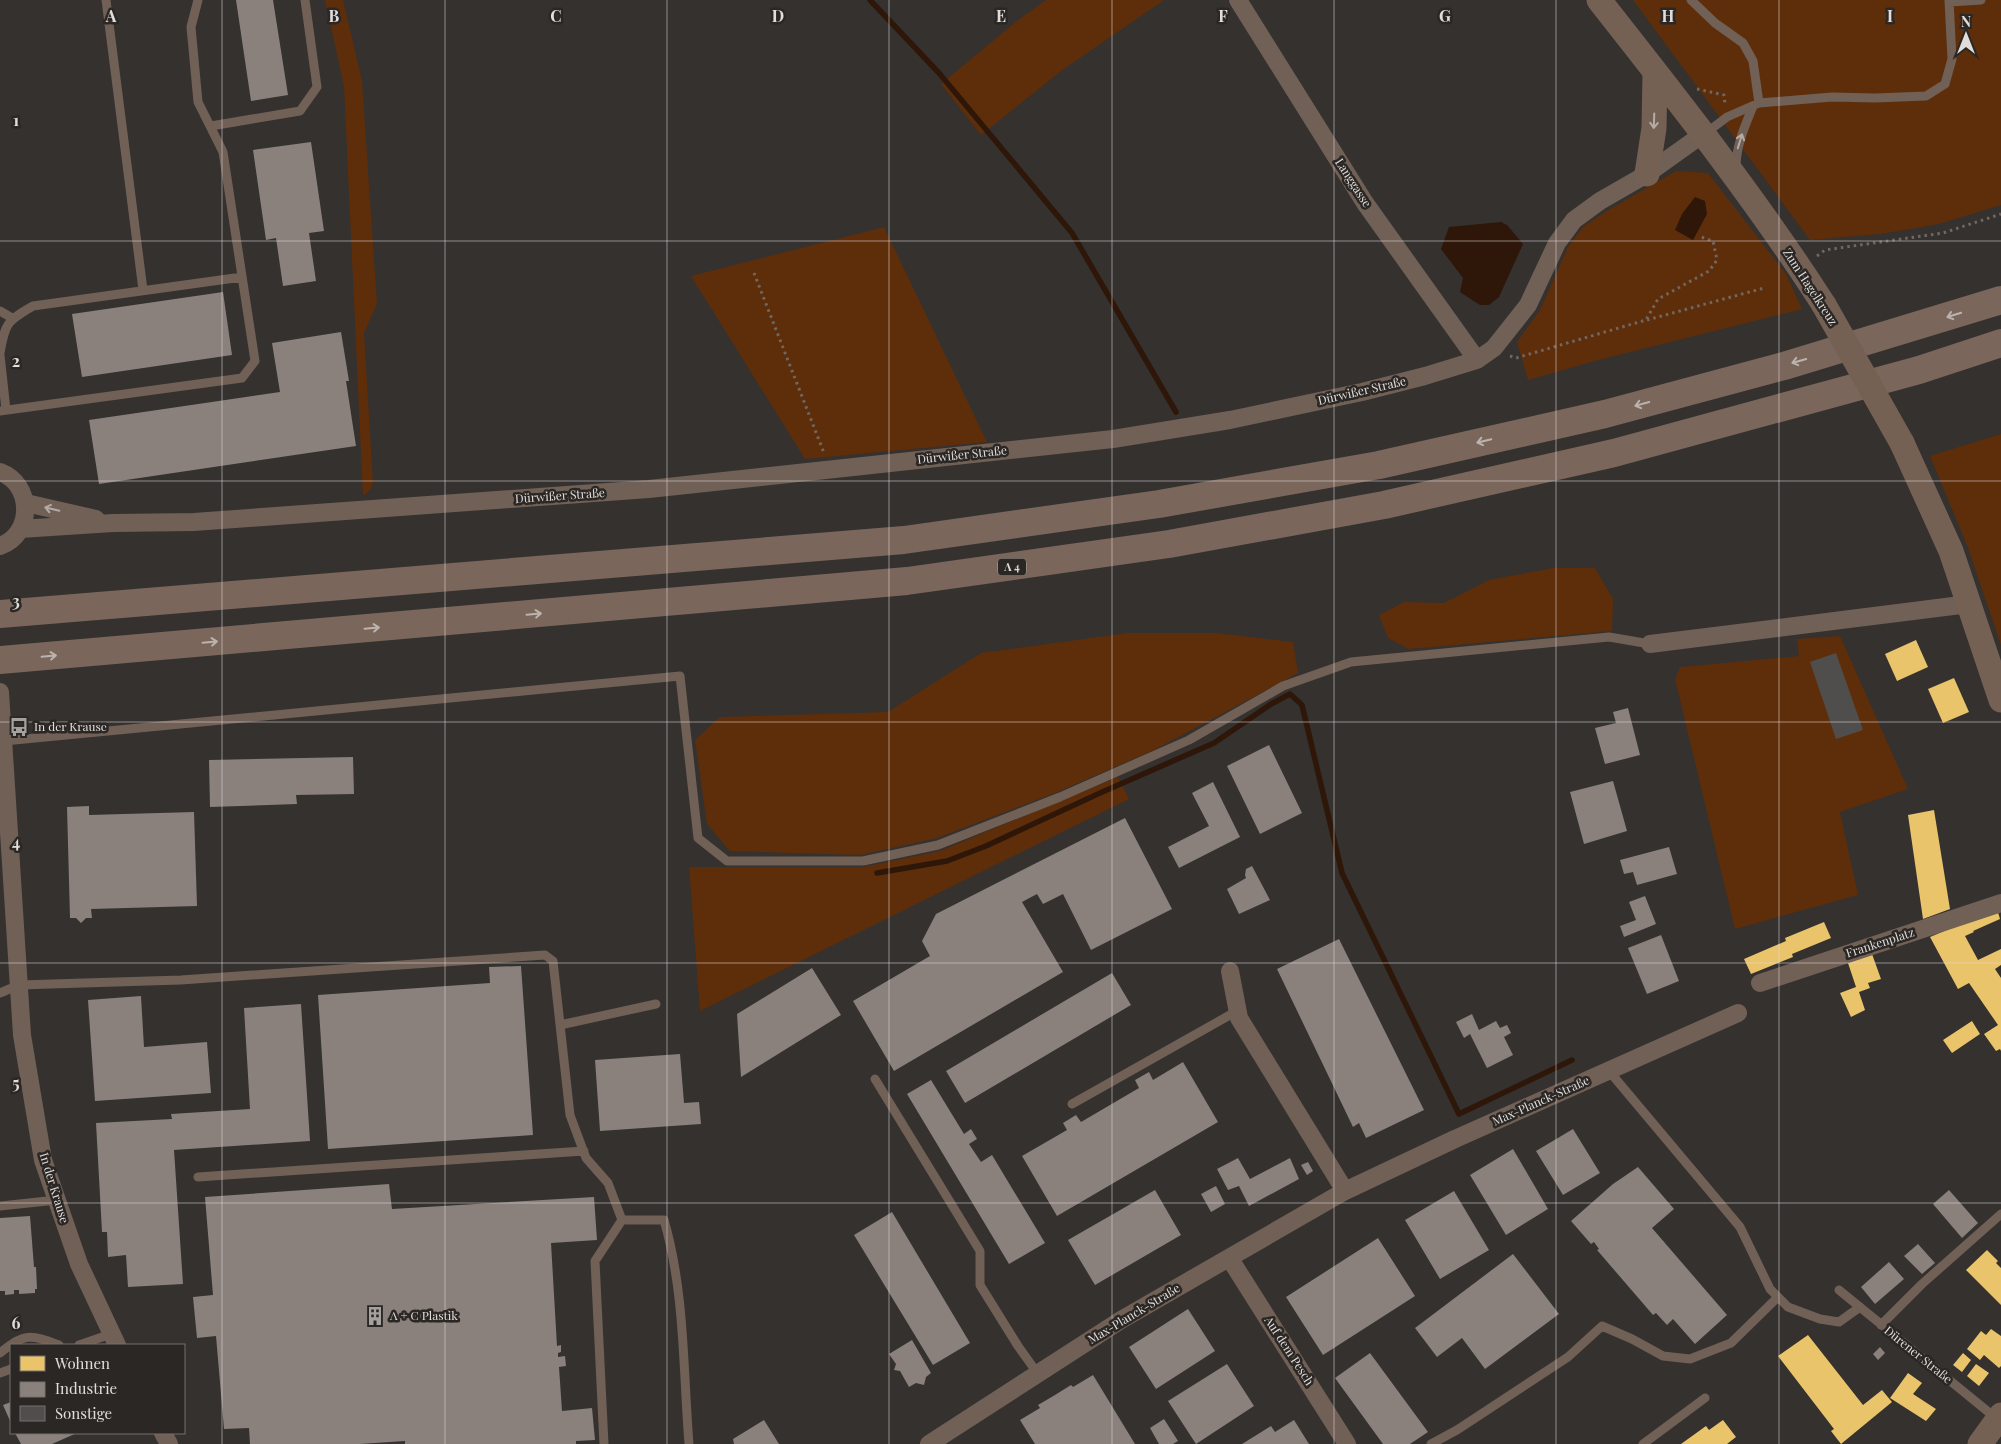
<svg xmlns="http://www.w3.org/2000/svg" width="2001" height="1444" font-family="'Playfair Display',serif">
<style>
.green{fill:#5e2e0b}
.water{fill:#2e1708}
.homes{fill:#e9c46a}
.industry{fill:#8a817c}
.lines{fill:none;stroke-linecap:round;stroke-linejoin:round}
.stream{stroke:#2e1708;stroke-width:5.5}
.building{fill:#504e4c}
.path{stroke:#716761;stroke-width:3;stroke-dasharray:2.5 4;stroke-linecap:butt}
.lane{stroke:#706056;stroke-width:9}
.street{stroke:#706056;stroke-width:18}
.secondary{stroke:#756154;stroke-width:25}
.highway{stroke:#7a665a;stroke-width:28}
.secondary-bridge{stroke:#756154;stroke-width:25}
.oneway{stroke:#b6aba5}
.oneway2{stroke:#b4aba6}
.oneway3{stroke:#bdb3ae}
.grid{fill:none;stroke:#e1dddb;stroke-width:1;stroke-opacity:0.55}
.labels{text-anchor:middle;stroke-width:5;stroke-linejoin:round;paint-order:stroke}
.shield{fill:#2b2724;stroke:#aaa6a4;stroke-width:1}
.shield-label{font-size:11px;font-weight:bold;fill:#e1dddb}
.street-label{font-size:12px;fill:#e1dddb;stroke:#2b2724}
.poi-label{font-size:12px;fill:#e1dddb;stroke:#2b2724;text-anchor:start}
.grid-label{font-size:16px;text-anchor:middle;font-weight:bold;fill:#e1dddb;stroke:#2b2724;stroke-width:5;stroke-linejoin:round;paint-order:stroke}
</style>
<rect width="100%" height="100%" fill="#34312f"/>
<!-- green -->
<path class="green" d="M 325,0 L 343,0 L 362,81 L 377,304 L 364,333 L 373,483 L 370,490 L 363,496 L 344,86 Z
M 1046,0 L 1164,0 L 1061,71 L 981,135 L 941,84 L 1018,20 Z
M 1633,0 L 2001,0 L 2001,205 L 1939,224 L 1880,234 L 1810,240 Z
M 1676,171 L 1708,173 L 1786,274 L 1802,309 L 1598,360 L 1528,380 L 1517,342 L 1540,310 L 1568,247 L 1583,227 L 1605,212 Z
M 884,227 L 987,442 L 805,459 L 691,276 Z
M 2001,434 L 2001,645 L 1967,545 L 1930,456 Z
M 1553,568 L 1595,568 L 1613,599 L 1612,631 L 1409,649 L 1388,638 L 1379,615 L 1404,602 L 1444,603 L 1489,580 Z
M 1128,633 L 1216,633 L 1293,642 L 1298,673 L 1154,750 L 1055,793 L 937,838 L 860,855 L 730,851 L 707,824 L 695,740 L 720,717 L 888,712 L 981,653 Z
M 1840,636 L 1908,789 L 1840,812 L 1858,895 L 1735,929 L 1675,679 L 1680,667 L 1799,656 L 1797,639 Z
M 1118,777 L 1129,799 L 700,1011 L 689,867 L 863,867 L 940,851 Z"/>
<!-- water -->
<path class="water" d="M 1695,197 L 1705,201 L 1707,214 L 1693,240 L 1675,230 L 1682,214 Z
M 1501,222 L 1507,225 L 1523,244 L 1499,297 L 1489,305 L 1480,305 L 1460,292 L 1463,278 L 1441,249 L 1449,227 Z"/>
<!-- homes -->
<path class="homes" d="M 1916,640 L 1928,667 L 1897,681 L 1885,654 Z
M 1954,678 L 1969,712 L 1943,723 L 1928,689 Z
M 1934,810 L 1950,909 L 1923,919 L 1908,815 Z
M 1997,909 L 2000,919 L 1973,931 L 1974,932 L 1965,936 L 1978,960 L 2001,949 L 2001,965 L 1995,969 L 2001,978 L 2001,1051 L 2000,1049 L 1996,1051 L 1984,1034 L 1998,1025 L 1969,983 L 1958,989 L 1930,937 Z
M 1824,922 L 1831,938 L 1792,954 L 1793,957 L 1751,974 L 1744,959 L 1786,941 L 1785,938 Z
M 1872,954 L 1881,979 L 1868,983 L 1870,988 L 1859,992 L 1865,1010 L 1851,1017 L 1840,993 L 1856,987 L 1848,963 Z
M 1972,1021 L 1980,1034 L 1952,1053 L 1943,1040 Z
M 1987,1250 L 1998,1261 L 1996,1263 L 2001,1268 L 2001,1305 L 1966,1270 Z
M 1991,1329 L 2001,1336 L 2001,1366 L 1999,1368 L 1984,1355 L 1980,1360 L 1967,1349 L 1981,1331 L 1986,1335 Z
M 1808,1335 L 1863,1405 L 1882,1390 L 1892,1402 L 1841,1444 L 1831,1431 L 1834,1429 L 1778,1356 Z
M 1963,1353 L 1971,1360 L 1962,1372 L 1953,1365 Z
M 1976,1364 L 1989,1373 L 1979,1386 L 1967,1376 Z
M 1908,1373 L 1922,1383 L 1913,1394 L 1936,1409 L 1926,1421 L 1890,1398 Z
M 1723,1420 L 1736,1437 L 1727,1444 L 1681,1444 L 1706,1426 L 1709,1430 Z"/>
<!-- industry -->
<path class="industry" d="M 236,0 L 273,0 L 288,95 L 251,101 Z
M 311,142 L 324,231 L 309,233 L 316,281 L 283,286 L 276,238 L 266,240 L 253,150 Z
M 223,292 L 232,355 L 82,377 L 72,314 Z
M 341,332 L 349,381 L 346,381 L 356,446 L 99,484 L 89,420 L 280,392 L 272,343 Z
M 1628,708 L 1640,755 L 1605,764 L 1595,728 L 1616,723 L 1613,712 Z
M 1269,745 L 1302,813 L 1260,834 L 1227,766 Z
M 353,757 L 354,794 L 296,795 L 297,804 L 210,807 L 209,760 Z
M 1613,781 L 1627,831 L 1584,844 L 1570,792 Z
M 1213,782 L 1240,837 L 1179,868 L 1168,847 L 1209,826 L 1192,793 Z
M 89,806 L 89,815 L 194,812 L 197,906 L 91,909 L 92,918 L 86,918 L 81,923 L 76,918 L 70,918 L 67,807 Z
M 1125,818 L 1172,909 L 1091,950 L 1063,894 L 1043,904 L 1037,894 L 1022,902 L 1063,972 L 894,1071 L 853,1001 L 930,956 L 922,941 L 936,914 Z
M 1669,847 L 1677,874 L 1637,885 L 1633,872 L 1624,874 L 1620,860 Z
M 1252,866 L 1270,900 L 1239,914 L 1227,889 L 1246,878 L 1245,875 L 1246,869 Z
M 1645,896 L 1656,924 L 1624,937 L 1620,926 L 1636,920 L 1629,902 Z
M 1661,935 L 1679,981 L 1647,994 L 1628,948 Z
M 1339,939 L 1424,1110 L 1366,1138 L 1359,1123 L 1353,1127 L 1277,969 Z
M 521,966 L 533,1135 L 328,1149 L 318,995 L 490,983 L 489,967 Z
M 812,968 L 841,1015 L 741,1077 L 737,1014 Z
M 1112,973 L 1131,1005 L 965,1103 L 946,1071 Z
M 141,996 L 144,1047 L 207,1042 L 211,1093 L 95,1101 L 88,1000 Z
M 301,1004 L 310,1141 L 174,1150 L 183,1284 L 128,1287 L 126,1255 L 108,1257 L 107,1232 L 102,1232 L 96,1123 L 172,1119 L 171,1114 L 250,1109 L 244,1008 Z
M 1472,1014 L 1479,1030 L 1496,1021 L 1500,1028 L 1507,1025 L 1511,1033 L 1504,1037 L 1513,1055 L 1487,1068 L 1470,1034 L 1464,1038 L 1456,1022 Z
M 680,1054 L 684,1103 L 699,1102 L 701,1124 L 600,1131 L 595,1060 Z
M 1183,1062 L 1218,1122 L 1057,1216 L 1022,1156 L 1067,1130 L 1063,1123 L 1076,1115 L 1081,1122 L 1139,1088 L 1135,1080 L 1149,1072 L 1153,1080 Z
M 931,1080 L 964,1134 L 971,1129 L 977,1139 L 969,1144 L 981,1162 L 992,1155 L 1045,1243 L 1009,1264 L 907,1094 Z
M 1573,1129 L 1600,1173 L 1563,1195 L 1536,1151 Z
M 1513,1149 L 1548,1209 L 1506,1235 L 1470,1175 Z
M 1238,1158 L 1250,1179 L 1290,1158 L 1299,1179 L 1249,1206 L 1239,1186 L 1228,1190 L 1217,1169 Z
M 1308,1162 L 1313,1171 L 1307,1175 L 1301,1165 Z
M 1638,1167 L 1674,1209 L 1652,1228 L 1727,1315 L 1695,1344 L 1673,1319 L 1667,1325 L 1656,1313 L 1653,1315 L 1597,1250 L 1599,1249 L 1594,1242 L 1591,1244 L 1571,1221 L 1613,1184 Z
M 389,1184 L 392,1209 L 594,1197 L 597,1240 L 551,1243 L 557,1346 L 561,1345 L 561,1352 L 558,1353 L 558,1357 L 565,1356 L 566,1366 L 559,1367 L 562,1411 L 592,1408 L 595,1440 L 576,1441 L 576,1444 L 405,1444 L 405,1441 L 360,1444 L 250,1444 L 249,1428 L 224,1429 L 216,1336 L 197,1338 L 193,1297 L 213,1295 L 205,1197 Z
M 1216,1186 L 1225,1204 L 1211,1212 L 1201,1194 Z
M 1155,1190 L 1181,1235 L 1095,1285 L 1068,1240 Z
M 1949,1190 L 1978,1223 L 1962,1238 L 1933,1204 Z
M 1454,1191 L 1489,1250 L 1440,1279 L 1405,1220 Z
M 892,1212 L 970,1343 L 933,1365 L 854,1235 Z
M 30,1216 L 34,1267 L 36,1267 L 37,1289 L 35,1289 L 35,1293 L 19,1294 L 19,1290 L 14,1290 L 14,1294 L 5,1295 L 5,1291 L 0,1291 L 0,1218 Z
M 1378,1238 L 1415,1296 L 1323,1355 L 1286,1297 Z
M 1918,1244 L 1935,1263 L 1922,1274 L 1904,1256 Z
M 1513,1254 L 1559,1314 L 1485,1369 L 1462,1338 L 1437,1357 L 1415,1328 Z
M 1889,1262 L 1904,1279 L 1875,1304 L 1861,1287 Z
M 1188,1309 L 1215,1351 L 1156,1389 L 1129,1347 Z
M 912,1340 L 931,1373 L 926,1377 L 924,1385 L 916,1383 L 909,1387 L 900,1371 L 894,1370 L 896,1364 L 889,1354 Z
M 1880,1347 L 1885,1353 L 1878,1360 L 1873,1354 Z
M 1370,1353 L 1428,1432 L 1410,1444 L 1383,1444 L 1335,1378 Z
M 1227,1364 L 1254,1406 L 1196,1444 L 1168,1401 Z
M 1093,1375 L 1135,1444 L 1035,1444 L 1020,1420 L 1040,1408 L 1038,1405 L 1055,1395 L 1071,1385 L 1073,1387 Z
M 11,1402 L 11,1423 L 3,1405 Z
M 1164,1419 L 1178,1441 L 1173,1444 L 1159,1444 L 1150,1428 Z
M 764,1420 L 779,1444 L 734,1444 L 733,1439 Z
M 1294,1420 L 1309,1444 L 1242,1444 L 1271,1426 L 1275,1432 Z
M 15,1433 L 77,1433 L 52,1444 L 21,1444 Z"/>
<g class="lines">
<!-- stream -->
<path class="stream" d="M 870,0 L 939,73 L 1072,233 L 1176,412
M 877,873 L 947,861 L 986,846 L 1100,793 L 1214,743 L 1271,704 L 1290,694 L 1302,705 L 1342,873 L 1459,1114 L 1572,1060"/>
</g>
<!-- building -->
<path class="building" d="M 1836,653 L 1863,730 L 1836,739 L 1810,662 Z"/>
<g class="lines">
<!-- path -->
<path class="path" d="M 1697,89 L 1724,95 L 1725,104
M 1817,256 L 1825,250 L 1943,233 L 2001,214
M 754,273 L 824,453
M 1647,320 L 1764,288
M 1510,356 L 1516,358 L 1646,320 L 1658,299 L 1709,271 L 1717,260 L 1713,241 L 1701,237"/>
<!-- lane -->
<path class="lane" d="M 106,0 L 143,290
M 1691,0 L 1715,23 L 1743,43 L 1753,61 L 1759,103
M 1949,2 L 1981,0
M 211,126 L 300,111 L 317,87 L 305,0
M 1706,133 L 1727,117 L 1759,103 L 1832,97 L 1875,98 L 1926,96 L 1945,84 L 1952,59 L 1949,0
M 1736,168 C 1736,145 1745,126 1753,106
M 0,311 L 12,318
M 0,353 C 5,323 7,321 33,306 L 242,277
M 0,355 L 6,410
M 0,411 L 242,378 L 255,361 L 223,152 L 198,102 L 191,27 L 198,0
M 4,741 L 680,676 L 698,838 L 727,861 L 863,861 L 938,845 L 1060,797 L 1189,740 L 1283,686 L 1351,662 L 1609,637 L 1650,644
M 0,993 L 19,985 L 181,980 L 545,955 L 553,961 L 570,1115 L 586,1158 L 608,1183 L 622,1220 L 595,1261 L 604,1444
M 560,1025 L 656,1004
M 1609,1071 L 1740,1227 L 1770,1289 L 1788,1307 L 1820,1319 L 1839,1322 L 1860,1307
M 875,1079 L 980,1251 L 980,1285 L 1018,1346 L 1038,1374
M 1072,1104 L 1237,1011
M 198,1177 L 584,1151
M 0,1206 L 57,1200
M 622,1220 L 664,1220 C 685,1292 683,1370 689,1444
M 1839,1290 L 1997,1419
M 1881,1325 L 1922,1284 L 2001,1214
M 79,1345 L 111,1334
M 0,1353 C 25,1333 30,1334 59,1345
M 0,1373 L 11,1369
M 1431,1444 L 1457,1430 L 1568,1357 L 1602,1326 L 1632,1339 L 1663,1356 L 1690,1359 L 1731,1343 L 1778,1297
M 1643,1444 L 1705,1398"/>
<!-- street -->
<path class="street" d="M 1238,0 L 1365,203 L 1477,360
M 0,472 C 33,484 34,534 0,546
M 26,503 L 96,519
M 20,529 L 113,523 L 194,522 L 649,489 L 1113,439 L 1230,420 L 1362,392 L 1425,376 L 1477,360 L 1494,348 L 1528,305 L 1557,243 L 1574,220 L 1600,201 L 1647,174 L 1703,134
M 1650,644 L 1969,604
M 0,692 L 22,1035 L 43,1160 L 79,1264 L 117,1345
M 1230,971 L 1239,1018 L 1345,1191
M 1760,983 L 2001,903
M 1230,1259 L 1347,1444
M 163,1433 L 169,1444
M 929,1444 L 1121,1320 L 1345,1191 L 1455,1139 L 1738,1013"/>
<!-- secondary -->
<path class="secondary" d="M 1599,0 C 1677,99 1756,199 1824,305
M 1647,174 L 1654,128 L 1655,73
M 1902,443 L 1951,551 L 2001,700
M 1980,1444 L 2001,1415"/>
<!-- highway -->
<path class="highway" d="M 0,614 L 904,540 L 1159,504 L 1379,465 L 1605,414 L 1784,366 L 2001,300
M 0,660 L 907,581 L 1169,544 L 1384,505 L 1614,453 L 1919,370 L 2001,343"/>
<!-- secondary-bridge -->
<path class="secondary-bridge" d="M 1824,305 L 1902,443"/>
</g>
<!-- one-way arrows -->
<defs><path id="oneway-shaft" d="M-6 0H5M1.5-3L5.5 0L1.5 3" fill="none" stroke-width="1.6" stroke-linecap="round" stroke-linejoin="round" transform="scale(1.25)"/></defs>
<use class="oneway" href="#oneway-shaft" transform="translate(1654 121) rotate(92)"/>
<g class="oneway2">
<use href="#oneway-shaft" transform="translate(1740 141) rotate(-73)"/>
<use href="#oneway-shaft" transform="translate(52 509) rotate(-167)"/>
</g>
<g class="oneway3">
<use href="#oneway-shaft" transform="translate(1954 315) rotate(163)"/>
<use href="#oneway-shaft" transform="translate(1799 361) rotate(164)"/>
<use href="#oneway-shaft" transform="translate(1642 404) rotate(165)"/>
<use href="#oneway-shaft" transform="translate(1484 441) rotate(167)"/>
<use href="#oneway-shaft" transform="translate(534 614) rotate(-5)"/>
<use href="#oneway-shaft" transform="translate(372 628) rotate(-5)"/>
<use href="#oneway-shaft" transform="translate(210 642) rotate(-5)"/>
<use href="#oneway-shaft" transform="translate(49 656) rotate(-5)"/>
</g>
<!-- grid -->
<path class="grid" d="M 222,0 L 222,1444M 445,0 L 445,1444M 667,0 L 667,1444M 889,0 L 889,1444M 1112,0 L 1112,1444M 1334,0 L 1334,1444M 1556,0 L 1556,1444M 1779,0 L 1779,1444M 0,241 L 2001,241M 0,481 L 2001,481M 0,722 L 2001,722M 0,963 L 2001,963M 0,1203 L 2001,1203"/>
<!-- icons -->
<defs>
<g id="bus-bare" transform="scale(1.5)"><path d="M-5-6H5V4H4V6H2V4H-2V6H-4V4H-5ZM-3.5-4V0h7V-4ZM-3.5 1.2v1.5H-2V1.2ZM2 1.2v1.5H3.5V1.2Z" fill="#a4a19f" stroke="#2b2724" stroke-width="2.5" paint-order="stroke"/></g>
<g id="building-bare" transform="scale(1.5)"><path d="M-4-6H4V6H1V3H-1V6H-4ZM-2.5-4.3h1.7v1.8h-1.7ZM.8-4.3h1.7v1.8H.8ZM-2.5-1h1.7V.8h-1.7ZM.8-1h1.7V.8H.8Z" fill="#a4a19f" stroke="#2b2724" stroke-width="2.5" paint-order="stroke"/></g>
</defs>
<g fill-rule="evenodd">
<use href="#bus-bare" x="19" y="727"/>
<use href="#building-bare" x="375" y="1316"/>
</g>
<g class="labels">
<!-- shield labels -->
<rect class="shield" x="998" y="558.5" width="28" height="17" rx="4"/>
<g class="shield-label">
<text x="1012" y="571">A 4</text>
</g>
<!-- street labels -->
<g class="street-label">
<text transform="translate(1353 183) rotate(57)" y="4">Langgasse</text>
<text transform="translate(1810 287) rotate(57)" y="4">Zum Hagelkreuz</text>
<text transform="translate(1362 391) rotate(-13)" y="4">Dürwißer Straße</text>
<text transform="translate(962 455) rotate(-6)" y="4">Dürwißer Straße</text>
<text transform="translate(560 496) rotate(-4)" y="4">Dürwißer Straße</text>
<text transform="translate(1880 943) rotate(-18)" y="4">Frankenplatz</text>
<text transform="translate(1541 1101) rotate(-24)" y="4">Max-Planck-Straße</text>
<text transform="translate(54 1188) rotate(73)" y="4">In der Krause</text>
<text transform="translate(1134 1314) rotate(-31)" y="4">Max-Planck-Straße</text>
<text transform="translate(1289 1351) rotate(57)" y="4">Auf dem Pesch</text>
<text transform="translate(1918 1355) rotate(39)" y="4">Dürener Straße</text>
</g>
<!-- poi labels -->
<g class="poi-label">
<text x="34" y="731">In der Krause</text>
<text x="390" y="1320">A + C Plastik</text>
</g>
</g>
<g class="grid-label">
<text x="111" y="22">A</text>
<text x="334" y="22">B</text>
<text x="556" y="22">C</text>
<text x="778" y="22">D</text>
<text x="1001" y="22">E</text>
<text x="1223" y="22">F</text>
<text x="1445" y="22">G</text>
<text x="1668" y="22">H</text>
<text x="1890" y="22">I</text>
<text x="16" y="126">1</text>
<text x="16" y="367">2</text>
<text x="16" y="607">3</text>
<text x="16" y="848">4</text>
<text x="16" y="1089">5</text>
<text x="16" y="1329">6</text>
</g>
<!-- legend -->
<rect x="10" y="1344" width="175" height="90" fill="#2b2724" stroke="#74706d"/>
<rect x="20" y="1356" width="25" height="15" fill="#e9c46a" stroke="#74706d"/>
<text x="55" y="1369" font-size="15" fill="#e1dddb">Wohnen</text>
<rect x="20" y="1382" width="25" height="15" fill="#8a817c" stroke="#74706d"/>
<text x="55" y="1394" font-size="15" fill="#e1dddb">Industrie</text>
<rect x="20" y="1406" width="25" height="15" fill="#504e4c" stroke="#74706d"/>
<text x="55" y="1419" font-size="15" fill="#e1dddb">Sonstige</text>
<!-- north arrow -->
<g transform="translate(1966 35)" stroke="#2b2724" stroke-width="4" paint-order="stroke">
<path d="M0-4L9 19L0 12L-9 19Z" fill="#e1dddb"/>
<text y="-8" font-size="14" font-weight="bold" text-anchor="middle" fill="#e1dddb">N</text>
</g>
</svg>
